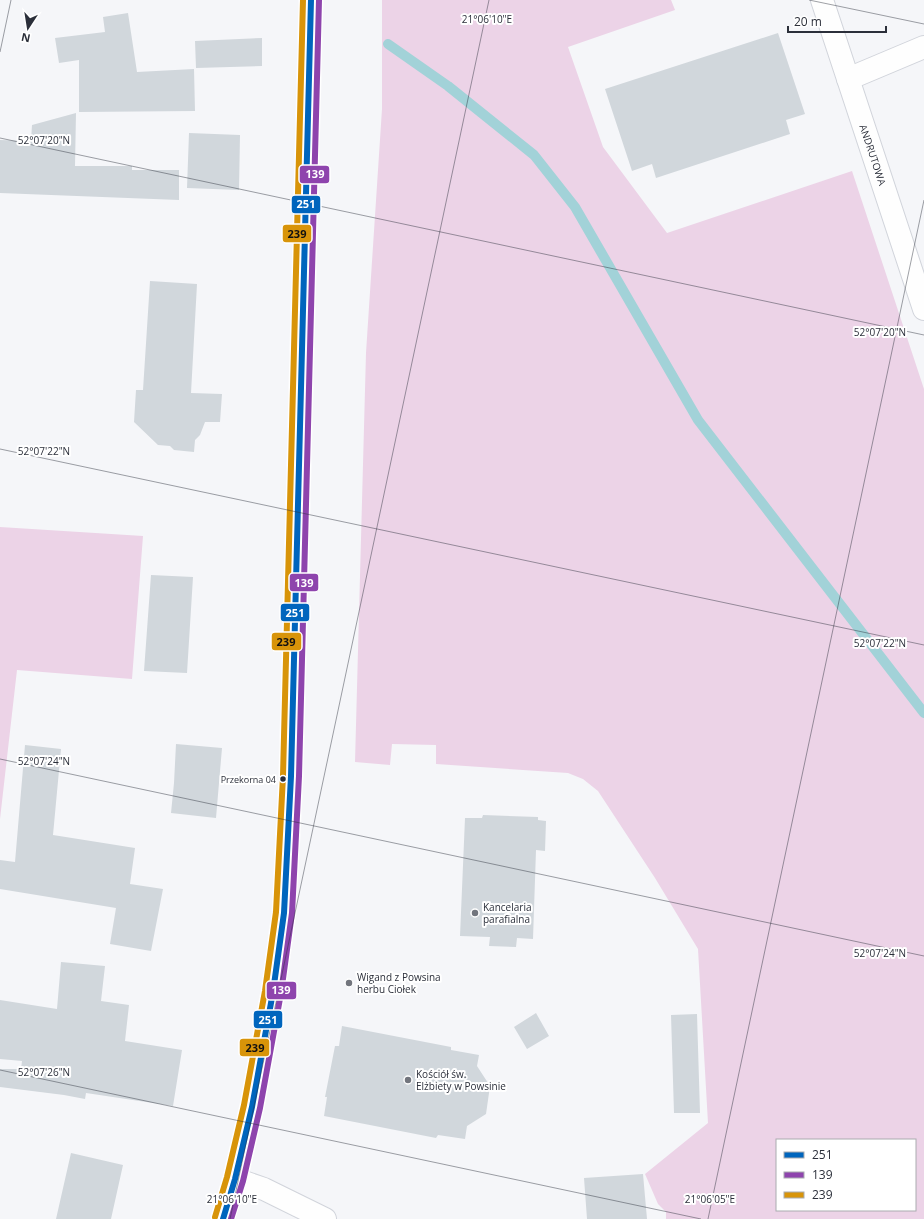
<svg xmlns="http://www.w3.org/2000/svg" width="924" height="1219" font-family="'Open Sans',sans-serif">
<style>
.green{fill:#ecd3e7;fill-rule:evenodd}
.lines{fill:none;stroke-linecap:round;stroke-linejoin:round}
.stream{stroke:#a2d2d8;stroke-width:10}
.building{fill:#d1d7dc}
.street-casing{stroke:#d1d4db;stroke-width:24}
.secondary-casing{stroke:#d1d4db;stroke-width:24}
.street{stroke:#fefefe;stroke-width:22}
.secondary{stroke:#f9f9fc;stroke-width:22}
.bus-1-casing{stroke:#fff;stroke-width:9}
.bus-2-casing{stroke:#fff;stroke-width:9}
.bus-3-casing{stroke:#fff;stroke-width:9}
.bus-1{stroke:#0065bd;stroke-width:6}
.bus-2{stroke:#8e44ad;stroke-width:6}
.bus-3{stroke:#d89409;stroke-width:6}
.ticks{fill:none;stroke:#2b2f3a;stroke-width:1;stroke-opacity:0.45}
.bus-dot{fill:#2b2f3a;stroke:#fff;stroke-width:1.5}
.poi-dot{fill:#72757d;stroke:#fff;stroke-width:1.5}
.labels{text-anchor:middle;stroke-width:4;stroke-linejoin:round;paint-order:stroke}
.bus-label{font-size:9px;fill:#2b2f3a;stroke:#fff;text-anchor:end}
.street-label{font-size:10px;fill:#2b2f3a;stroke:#fff}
.poi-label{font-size:10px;fill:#2b2f3a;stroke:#fff;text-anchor:start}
.ticks-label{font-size:10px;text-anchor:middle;fill:#2b2f3a;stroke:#fff;stroke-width:4;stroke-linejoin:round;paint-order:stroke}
.line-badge{stroke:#fff;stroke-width:1.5}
.badge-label{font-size:11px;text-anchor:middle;font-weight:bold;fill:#fff}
.pale-badge-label{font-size:11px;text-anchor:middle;font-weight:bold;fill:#111}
</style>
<rect width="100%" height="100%" fill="#f5f6f9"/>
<!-- green -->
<path class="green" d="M 382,0 L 671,0 L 675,10 L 568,47 L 603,147 L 667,233 L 852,171 L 924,389 L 924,1219 L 666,1219 L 666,1212 L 658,1204 L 645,1174 L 708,1123 L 698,949 L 655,878 L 598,791 L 583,779 L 568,773 L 436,764 L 436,745 L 392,744 L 390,765 L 355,762 L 366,353 L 382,109 ZM 777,1140 L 915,1140 L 915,1210 L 777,1210 Z
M 0,527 L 143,536 L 132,679 L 17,670 L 0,819 Z"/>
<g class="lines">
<!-- stream -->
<path class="stream" d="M 388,44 L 448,86 L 534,155 L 575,207 L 698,420 L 924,713"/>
</g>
<!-- building -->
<path class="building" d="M 128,13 L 137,72 L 194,69 L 195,111 L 79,112 L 79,60 L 59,63 L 55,38 L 105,32 L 103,17 Z
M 778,33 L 805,114 L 786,120 L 790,134 L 656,178 L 652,164 L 632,171 L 605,89 Z
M 262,38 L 262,66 L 196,68 L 195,41 Z
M 76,113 L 75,166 L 132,166 L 132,170 L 179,170 L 179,200 L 0,193 L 0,140 L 31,141 L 32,125 Z
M 189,133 L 240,135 L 239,190 L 187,188 Z
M 150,281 L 197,284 L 191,393 L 222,394 L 220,422 L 205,422 L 200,435 L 195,440 L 194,452 L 174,450 L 170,446 L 158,445 L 134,422 L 136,390 L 143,390 Z
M 151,575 L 193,577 L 187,673 L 144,671 Z
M 176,744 L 222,748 L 216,818 L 171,813 L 174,783 Z
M 25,745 L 61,749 L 53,835 L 135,848 L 130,884 L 163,889 L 151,951 L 110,944 L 116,908 L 0,889 L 0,860 L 15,862 Z
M 483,815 L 538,817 L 538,820 L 546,821 L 545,851 L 536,850 L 533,939 L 517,938 L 516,947 L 489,946 L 490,937 L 460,936 L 465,818 L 482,818 Z
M 61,962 L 105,966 L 101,1001 L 129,1005 L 125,1041 L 182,1050 L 173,1106 L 86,1093 L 85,1099 L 64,1095 L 0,1087 L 0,1069 L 21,1069 L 22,1061 L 0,1059 L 0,1000 L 57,1009 Z
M 536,1013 L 549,1036 L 527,1049 L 514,1027 Z
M 697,1014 L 700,1113 L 674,1113 L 671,1015 Z
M 342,1026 L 451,1047 L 451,1050 L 479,1055 L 477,1066 L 490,1086 L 486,1114 L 467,1126 L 465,1139 L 438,1135 L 436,1138 L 324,1116 L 327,1097 L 325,1097 L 335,1046 L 339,1046 Z
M 71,1153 L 123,1165 L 111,1219 L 56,1219 Z
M 643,1174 L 647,1219 L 587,1219 L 584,1178 Z"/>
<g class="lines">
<!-- street casing -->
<g class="street-casing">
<g id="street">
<path id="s1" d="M 822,0 L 924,309"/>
<path d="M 848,79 L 924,47"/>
<path d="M 235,1179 L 264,1189 L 325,1219"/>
</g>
</g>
<!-- secondary casing -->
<g class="secondary-casing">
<path id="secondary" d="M 223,1219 L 235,1179 L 252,1107 L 273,992 L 284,913 L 291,776 L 311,0"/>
</g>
<!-- street -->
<use href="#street" class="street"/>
<!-- secondary -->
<use href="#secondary" class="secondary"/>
<!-- bus-1 casing -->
<g class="bus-1-casing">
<path id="bus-1" d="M 223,1219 L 235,1179 L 252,1107 L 273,992 L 284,913 L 291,776 L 311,0"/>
</g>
<!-- bus-2 casing -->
<g class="bus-2-casing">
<path id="bus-2" d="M 231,1219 L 243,1181 L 260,1108 L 281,993 L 292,913 L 299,776 L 319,0"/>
</g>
<!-- bus-3 casing -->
<g class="bus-3-casing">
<path id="bus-3" d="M 215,1217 L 227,1177 L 244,1105 L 265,991 L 276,912 L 283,776 L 303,0"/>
</g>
<!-- bus-1 -->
<use href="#bus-1" class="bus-1"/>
<!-- bus-2 -->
<use href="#bus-2" class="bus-2"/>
<!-- bus-3 -->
<use href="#bus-3" class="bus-3"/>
</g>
<!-- ticks -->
<path class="ticks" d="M 809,0 L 924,24M 0,52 L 11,0M 0,138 L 924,335M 0,449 L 924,645M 0,759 L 924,956M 0,1070 L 701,1219M 230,1219 L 489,0M 708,1219 L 924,200"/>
<!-- markers -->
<circle class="bus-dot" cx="283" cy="779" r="3.5"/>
<g class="poi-dot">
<circle cx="475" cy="913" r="4"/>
<circle cx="349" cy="983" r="4"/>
<circle cx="408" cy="1080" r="4"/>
</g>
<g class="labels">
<!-- bus labels -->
<g class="bus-label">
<text x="276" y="783">Przekorna 04</text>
</g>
<!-- street labels -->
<g class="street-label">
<text dy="4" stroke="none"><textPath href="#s1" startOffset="163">ANDRUTOWA</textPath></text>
</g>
<!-- poi labels -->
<g class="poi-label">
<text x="483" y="911">Kancelaria<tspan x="483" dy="12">parafialna</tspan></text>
<text x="357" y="981">Wigand z Powsina<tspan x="357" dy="12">herbu Ciołek</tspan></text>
<text x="416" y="1078">Kościół św.<tspan x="416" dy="12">Elżbiety w Powsinie</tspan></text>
</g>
</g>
<g class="ticks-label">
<text x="487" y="23">21°06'10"E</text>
<text x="44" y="144">52°07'20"N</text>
<text x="880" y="336">52°07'20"N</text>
<text x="44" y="455">52°07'22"N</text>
<text x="880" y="647">52°07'22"N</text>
<text x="44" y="765">52°07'24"N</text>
<text x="880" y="957">52°07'24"N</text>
<text x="44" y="1076">52°07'26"N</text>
<text x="232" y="1203">21°06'10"E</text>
<text x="710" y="1203">21°06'05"E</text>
</g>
<g class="line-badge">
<rect x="299" y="165" width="31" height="19" rx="4" fill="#8e44ad"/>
<rect x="291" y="195" width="30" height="19" rx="4" fill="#0065bd"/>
<rect x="282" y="224" width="30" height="19" rx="4" fill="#d89409"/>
<rect x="289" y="573" width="30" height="19" rx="4" fill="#8e44ad"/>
<rect x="280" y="603" width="30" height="19" rx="4" fill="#0065bd"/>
<rect x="271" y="632" width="31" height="19" rx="4" fill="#d89409"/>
<rect x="266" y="981" width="31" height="19" rx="4" fill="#8e44ad"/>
<rect x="253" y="1010" width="30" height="19" rx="4" fill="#0065bd"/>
<rect x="239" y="1038" width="31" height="19" rx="4" fill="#d89409"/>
</g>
<g class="badge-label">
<text x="315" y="178">139</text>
<text x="306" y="208">251</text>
<text x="304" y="587">139</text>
<text x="295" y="617">251</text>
<text x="281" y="994">139</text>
<text x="268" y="1024">251</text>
</g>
<g class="pale-badge-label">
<text x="297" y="238">239</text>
<text x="286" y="646">239</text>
<text x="255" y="1052">239</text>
</g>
<!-- legend -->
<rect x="776" y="1139" width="140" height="72" fill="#ffffff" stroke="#aaacb0"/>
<rect x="784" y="1152" width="20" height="6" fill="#0065bd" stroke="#aaacb0"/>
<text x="812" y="1159" font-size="12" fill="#2b2f3a">251</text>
<rect x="784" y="1172" width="20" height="6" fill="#8e44ad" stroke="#aaacb0"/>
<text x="812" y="1179" font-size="12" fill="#2b2f3a">139</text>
<rect x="784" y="1192" width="20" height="6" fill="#d89409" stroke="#aaacb0"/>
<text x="812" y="1199" font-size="12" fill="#2b2f3a">239</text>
<!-- north arrow -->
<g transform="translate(28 28) rotate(192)" stroke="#ffffff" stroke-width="3" paint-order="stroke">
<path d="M0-3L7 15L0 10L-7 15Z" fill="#2b2f3a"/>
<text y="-6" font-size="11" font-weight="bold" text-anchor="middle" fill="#2b2f3a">N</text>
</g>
<!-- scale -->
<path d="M788 26v6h98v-6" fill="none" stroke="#2b2f3a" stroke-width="2"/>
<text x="794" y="26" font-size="12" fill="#2b2f3a" stroke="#ffffff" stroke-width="3" paint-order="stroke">20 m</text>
</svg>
